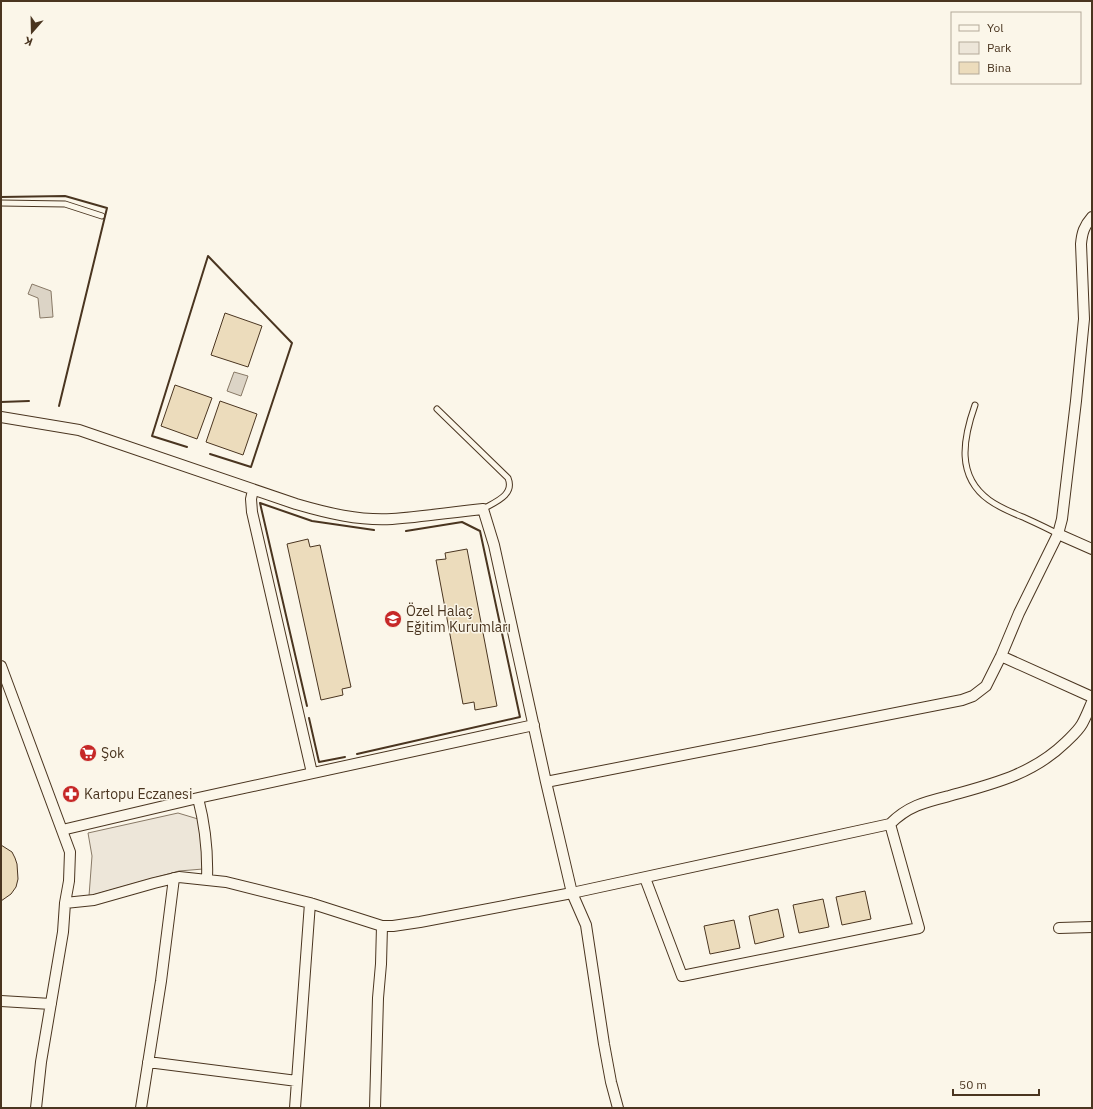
<svg xmlns="http://www.w3.org/2000/svg" width="1093" height="1109" font-family="'IBM Plex Sans',sans-serif">
<style>
.green{fill:#ede6d9;stroke:#887966}
.water{fill:#dcd4c6;stroke:#887966}
.building{fill:#ecdcbc;stroke:#4a3520}
.lines{fill:none;stroke-linecap:round;stroke-linejoin:round}
.service-casing{stroke:#4a3520;stroke-width:7}
.minor-casing{stroke:#4a3520;stroke-width:12}
.service{stroke:#fbf6e9;stroke-width:5}
.minor{stroke:#fbf6e9;stroke-width:10}
.wall{stroke:#4a3520;stroke-width:2}
.labels{text-anchor:middle;stroke-width:3;stroke-linejoin:round;paint-order:stroke}
.poi-label{font-size:14px;fill:#4a3520;stroke:#fbf6e9;text-anchor:start}
</style>
<rect width="100%" height="100%" fill="#fbf6e9"/>
<!-- green -->
<path class="green" d="M 178,813 L 198,819 L 204,838 L 203,869 L 179,871 L 89,896 L 92,856 L 88,833 Z"/>
<!-- water -->
<path class="water" d="M 32,284 L 51,291 L 53,317 L 40,318 L 38,298 L 28,294 Z
M 234,372 L 248,376 L 241,396 L 227,391 Z"/>
<!-- building -->
<path class="building" d="M 225,313 L 262,326 L 248,367 L 211,355 Z
M 175,385 L 212,398 L 197,439 L 161,426 Z
M 220,401 L 257,414 L 243,455 L 206,442 Z
M 308,539 L 310,547 L 320,545 L 351,687 L 342,689 L 343,695 L 321,700 L 287,544 Z
M 467,549 L 497,706 L 475,710 L 474,702 L 463,704 L 436,560 L 446,559 L 445,553 Z
M 1,845 L 12,852 L 15,858 L 17,864 L 18,879 L 16,887 L 11,894 L 1,901 Z
M 865,891 L 871,919 L 842,925 L 836,897 Z
M 823,899 L 829,927 L 799,933 L 793,905 Z
M 778,909 L 784,937 L 755,944 L 749,916 Z
M 734,920 L 740,948 L 710,954 L 704,926 Z"/>
<g class="lines">
<!-- service casing -->
<g class="service-casing">
<path id="service" d="M 1,203 L 65,204 L 102,216
M 975,405 C 963,439 956,476 989,500 C 1000,508 1013,513 1025,518 C 1036,523 1047,528 1058,534
M 437,409 L 508,478 C 515,495 495,502 483,509"/>
</g>
<!-- minor casing -->
<g class="minor-casing">
<path id="minor" d="M 1,417 L 79,430 L 296,504 C 327,513 359,521 392,519 C 422,517 452,512 483,509 L 494,545 L 546,782 L 572,893 L 890,824 L 919,928 L 682,976 L 645,878
M 253,490 L 251,499 L 252,512 L 312,773
M 1058,534 L 1092,549
M 1001,656 L 1092,697
M 1,666 L 70,852 L 69,881 L 65,903 L 63,932 L 41,1062 L 36,1108
M 546,782 L 962,700 L 973,696 L 986,686 L 1001,656 L 1019,613 L 1058,534 L 1062,519 L 1076,401 L 1084,319 L 1081,244 C 1082,233 1084,226 1092,217
M 198,798 C 205,825 208,851 207,879
M 890,824 C 908,806 925,802 949,796 C 992,784 1032,775 1066,742 C 1071,737 1078,731 1082,724 C 1086,717 1089,709 1092,702
M 62,830 L 198,798 L 534,725
M 65,903 L 94,900 L 154,883 L 179,877 L 226,882 L 310,903 L 382,926 L 393,926 L 420,922 L 572,893 L 586,925 L 604,1044 L 611,1082 L 618,1108
M 1059,928 L 1092,927
M 1,1001 L 51,1004
M 148,1062 L 297,1081
M 141,1108 L 161,981 L 174,878
M 295,1108 L 310,903
M 375,1108 L 378,998 L 381,964 L 382,926"/>
</g>
<!-- service -->
<use href="#service" class="service"/>
<!-- minor -->
<use href="#minor" class="minor"/>
<!-- wall -->
<path class="wall" d="M 1,197 L 65,196 L 107,208 L 59,406
M 1,402 L 29,401
M 187,447 L 152,436 L 208,256 L 292,343 L 251,467 L 210,454
M 307,706 L 260,503 L 312,521 L 374,530
M 309,718 L 319,762 L 345,757
M 357,754 L 520,717 L 480,531 L 462,522 L 406,531"/>
</g>
<!-- icons -->
<defs>
<g id="school-disc" transform="scale(0.9)"><circle r="9.5" fill="#c62828" stroke="#fbf6e9"/><path d="M0-5L7-2L0 1L-7-2ZM-4 1L0 2.5L4 1V4Q0 6-4 4Z" fill="#fff"/></g>
<g id="supermarket-disc" transform="scale(0.9)"><circle r="9.5" fill="#c62828" stroke="#fbf6e9"/><path d="M-6-5.5h2.5l.6 2H6L4.5 2H-2.5L-4.4-4H-6ZM-1.5 3.2a1.3 1.3 0 1 0 .1 0ZM3 3.2a1.3 1.3 0 1 0 .1 0Z" fill="#fff"/></g>
<g id="pharmacy-disc" transform="scale(0.9)"><circle r="9.5" fill="#c62828" stroke="#fbf6e9"/><path d="M-2-6h4v4h4v4h-4v4h-4v-4h-4v-4h4Z" fill="#fff"/></g>
</defs>
<g fill-rule="evenodd">
<use href="#school-disc" x="393" y="619"/>
<use href="#supermarket-disc" x="88" y="753"/>
<use href="#pharmacy-disc" x="71" y="794"/>
</g>
<g class="labels">
<!-- poi labels -->
<g class="poi-label">
<text x="406" y="616">Özel Halaç<tspan x="406" dy="16">Eğitim Kurumları</tspan></text>
<text x="101" y="758">Şok</text>
<text x="84" y="799">Kartopu Eczanesi</text>
</g>
</g>
<!-- border -->
<rect width="1093" height="1109" fill="none" stroke="#4a3520" stroke-width="4"/>
<!-- legend -->
<rect x="951" y="12" width="130" height="72" fill="#fbf6e9" stroke="#b4a999"/>
<rect x="959" y="25" width="20" height="6" fill="#fbf6e9" stroke="#b4a999"/>
<text x="987" y="32" font-size="12" fill="#4a3520">Yol</text>
<rect x="959" y="42" width="20" height="12" fill="#ede6d9" stroke="#b4a999"/>
<text x="987" y="52" font-size="12" fill="#4a3520">Park</text>
<rect x="959" y="62" width="20" height="12" fill="#ecdcbc" stroke="#b4a999"/>
<text x="987" y="72" font-size="12" fill="#4a3520">Bina</text>
<!-- north arrow -->
<g transform="translate(32 32) rotate(200)" stroke="#fbf6e9" stroke-width="3" paint-order="stroke">
<path d="M0-3L7 15L0 10L-7 15Z" fill="#4a3520"/>
<text y="-6" font-size="11" font-weight="bold" text-anchor="middle" fill="#4a3520">K</text>
</g>
<!-- scale -->
<path d="M953 1089v6h86v-6" fill="none" stroke="#4a3520" stroke-width="2"/>
<text x="959" y="1089" font-size="12" fill="#4a3520" stroke="#fbf6e9" stroke-width="3" paint-order="stroke">50 m</text>
</svg>
